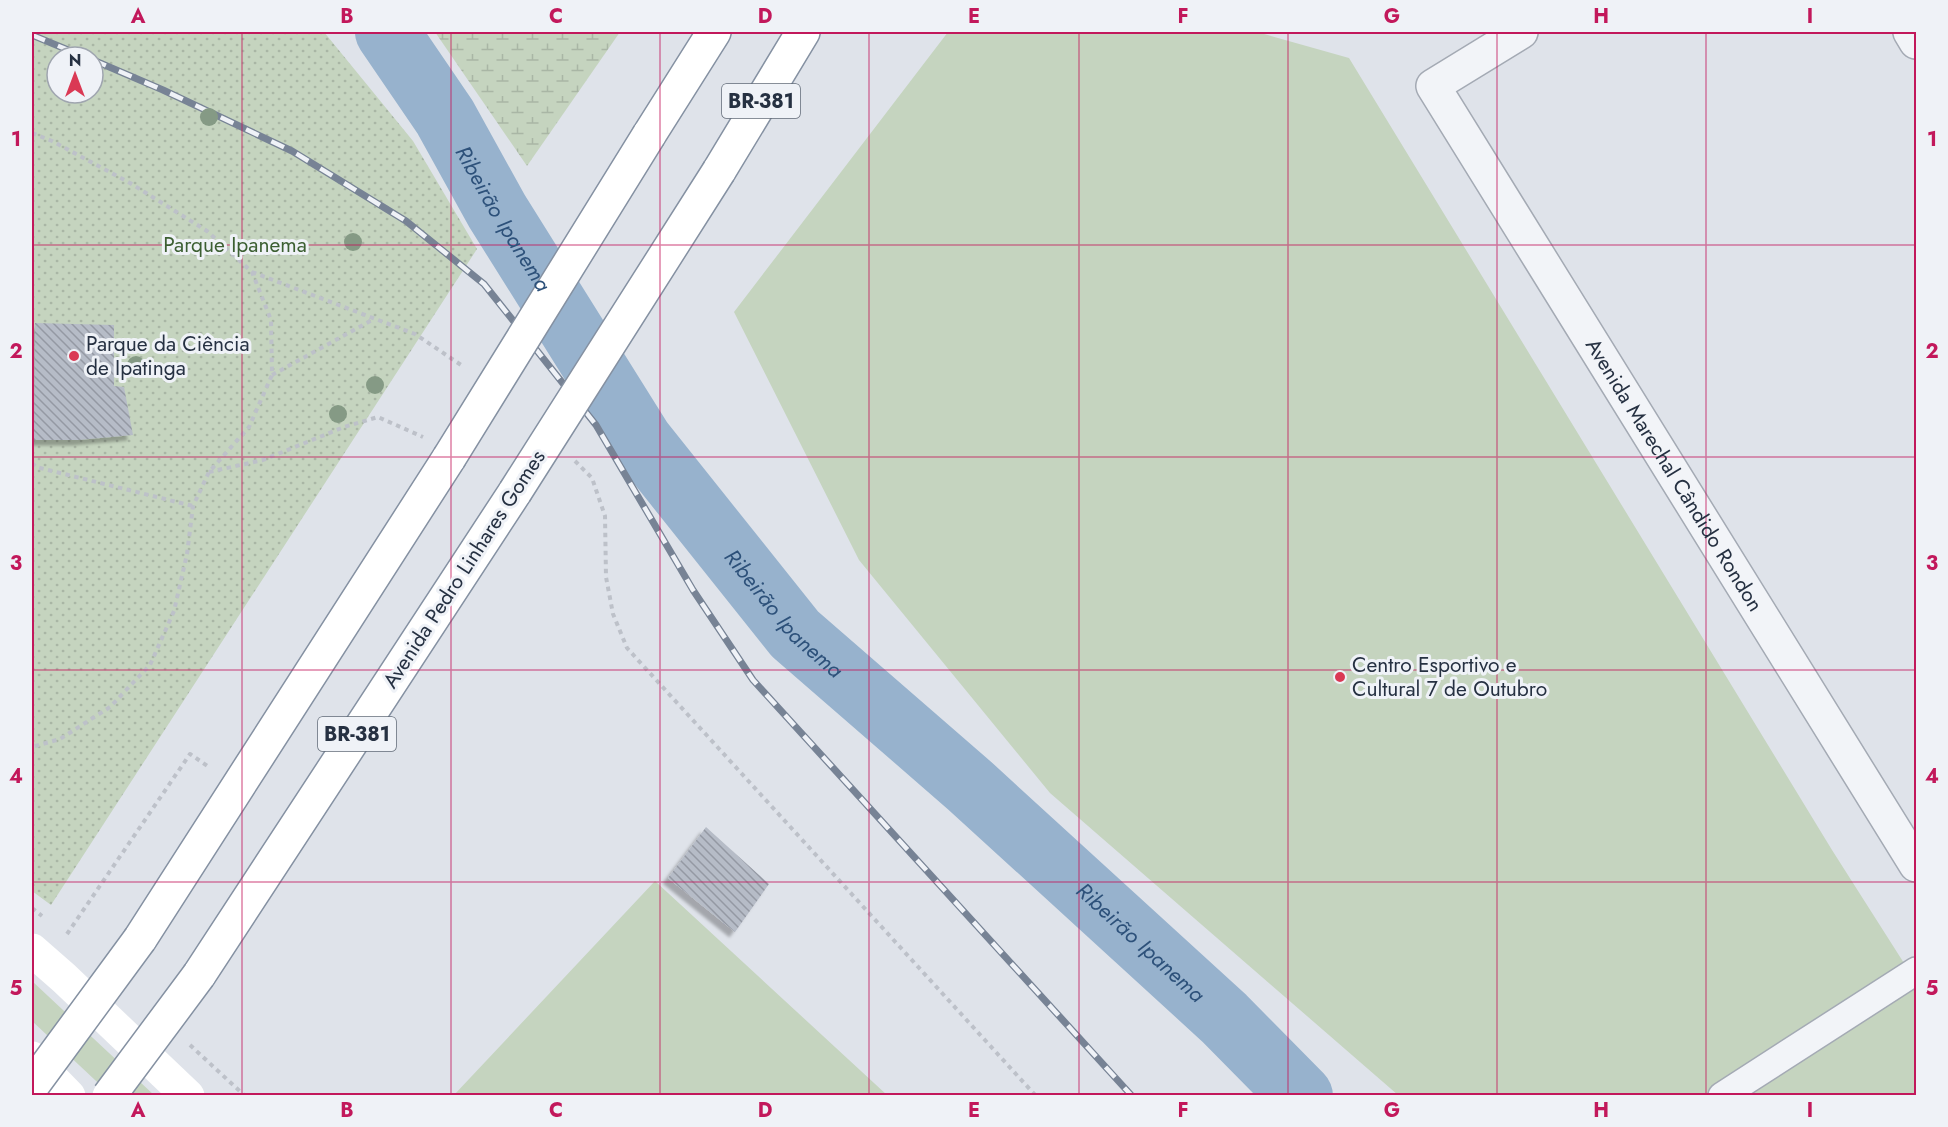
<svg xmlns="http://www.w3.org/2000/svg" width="1948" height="1127" font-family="Jost,sans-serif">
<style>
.wetland{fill:url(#wetland-marsh)}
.park{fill:url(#park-dots);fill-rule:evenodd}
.garden{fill:#c5d4bf}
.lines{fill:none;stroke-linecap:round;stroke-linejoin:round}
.river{stroke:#97b2cd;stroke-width:64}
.building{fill:url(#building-back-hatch);filter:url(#shadow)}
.pedestrian-casing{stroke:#a4aab4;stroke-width:30}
.minor-casing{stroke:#a4aab4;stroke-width:36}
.trunk-casing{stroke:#8591a2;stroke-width:36}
.path{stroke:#bdc1c9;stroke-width:4;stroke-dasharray:4.5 4.5;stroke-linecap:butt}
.pedestrian{stroke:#f2f4f8;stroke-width:27}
.minor{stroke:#f2f4f8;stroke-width:33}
.secondary{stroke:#fff;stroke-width:33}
.trunk{stroke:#fff;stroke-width:33}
.rail-casing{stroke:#778395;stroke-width:7}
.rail{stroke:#eff2f7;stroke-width:4.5;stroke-dasharray:14;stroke-linecap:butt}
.trunk-bridge-casing{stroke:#8591a2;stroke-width:36;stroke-linecap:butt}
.trunk-bridge{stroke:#fff;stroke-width:33}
.tree{fill:#859a85}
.grid{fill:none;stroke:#c2185b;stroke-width:1.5;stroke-opacity:0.55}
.poi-dot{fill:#da3954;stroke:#eff2f7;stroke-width:2}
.labels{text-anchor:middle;stroke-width:6;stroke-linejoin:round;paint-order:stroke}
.shield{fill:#eff2f7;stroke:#626b78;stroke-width:1.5}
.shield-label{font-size:20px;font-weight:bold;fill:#263142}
.park-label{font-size:21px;fill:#3c5f32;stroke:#eff2f7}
.poi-label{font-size:21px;fill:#263142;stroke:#eff2f7;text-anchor:start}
.street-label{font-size:21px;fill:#263142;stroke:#eff2f7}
.water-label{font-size:22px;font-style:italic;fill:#2d517a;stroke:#eff2f7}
.neatline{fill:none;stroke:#c2185b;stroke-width:2}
.grid-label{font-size:20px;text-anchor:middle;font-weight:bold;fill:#c2185b}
</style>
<defs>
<pattern id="wetland-marsh" width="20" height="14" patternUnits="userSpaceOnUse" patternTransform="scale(1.5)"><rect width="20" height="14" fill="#c5d4bf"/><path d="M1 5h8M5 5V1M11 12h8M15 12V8" fill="none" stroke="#a9b6a5"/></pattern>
<pattern id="park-dots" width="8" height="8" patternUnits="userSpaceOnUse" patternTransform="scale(1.5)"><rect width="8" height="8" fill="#c5d4bf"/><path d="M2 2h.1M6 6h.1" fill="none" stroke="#a9b6a5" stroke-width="1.8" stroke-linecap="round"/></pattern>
<pattern id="building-back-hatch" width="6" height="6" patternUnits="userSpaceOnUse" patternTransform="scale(1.5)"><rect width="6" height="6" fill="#b6bcc7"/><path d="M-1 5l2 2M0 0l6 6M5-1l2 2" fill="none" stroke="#9499a3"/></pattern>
<filter id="shadow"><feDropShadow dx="-5.5" dy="5.5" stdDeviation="1.5" flood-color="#0004"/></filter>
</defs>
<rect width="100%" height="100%" fill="#dfe3ea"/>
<!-- wetland -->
<path class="wetland" d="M 435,32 L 620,32 L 527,166 Z"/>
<!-- park -->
<path class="park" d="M 32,32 L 324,32 L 413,141 L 477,249 L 51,905 L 32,891 ZM 57,57 L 93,57 L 93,93 L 57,93 Z"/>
<!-- garden -->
<path class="garden" d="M 948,32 L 1257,32 L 1349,58 L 1832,850 L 1916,982 L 1916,1095 L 1398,1095 L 1050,793 L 859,560 L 734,312 Z
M 655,881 L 887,1095 L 454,1095 Z
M 32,981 L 48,996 L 154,1095 L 111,1095 L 32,1021 Z"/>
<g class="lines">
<!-- river -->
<path class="river" id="s1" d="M 387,32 L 445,117 L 497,211 L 641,441 L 795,634 L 970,786 L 1224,1018 L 1301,1096"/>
</g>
<!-- building -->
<path class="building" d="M 35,323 L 114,325 L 114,386 L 124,387 L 133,435 L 78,440 L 34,440 Z
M 706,827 L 769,884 L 735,932 L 668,878 Z"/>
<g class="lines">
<!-- pedestrian casing -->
<g class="pedestrian-casing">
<path id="pedestrian" d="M 1722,1096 L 1916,971"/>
</g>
<!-- minor casing -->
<g class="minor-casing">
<g id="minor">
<path id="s2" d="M 1521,32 L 1433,86 L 1916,865"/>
<path d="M 1910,32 L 1916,42"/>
</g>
</g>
<!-- trunk casing -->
<g class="trunk-casing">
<path id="trunk" d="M 649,135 L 714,32
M 719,171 L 803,32
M 140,939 L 449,458
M 199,975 L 515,492"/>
</g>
<!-- path -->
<path class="path" d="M 32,133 L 52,141 L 130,183 L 207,231 L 252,272 L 271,320 L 272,375 L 249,427 L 209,472 L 193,506 L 187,554 L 174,611 L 150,665 L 110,707 L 60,739 L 32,747
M 252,272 L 415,334 L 464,367
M 272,375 L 374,319
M 575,461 L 592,478 L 605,516 L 606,577 L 613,614 L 627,648 L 1036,1096
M 32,463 L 36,467 L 193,506
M 209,472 L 263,460 L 344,427 L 378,417 L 423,437
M 32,908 L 42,916
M 67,934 L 190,754 L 209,767
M 190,1045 L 245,1096"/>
<!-- pedestrian -->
<use href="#pedestrian" class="pedestrian"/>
<!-- minor -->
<use href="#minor" class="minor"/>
<!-- secondary -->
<path class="secondary" d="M 32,950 L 64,978 L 188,1096
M 32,1058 L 69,1096"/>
<!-- trunk -->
<use href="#trunk" class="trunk"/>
<!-- rail casing -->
<g class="rail-casing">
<path id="rail" d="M 32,35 L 85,57
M 93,60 L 163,90 L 292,151 L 406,221 L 484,284 L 596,425 L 693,590 L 753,680 L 1132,1096"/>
</g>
<!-- rail -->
<use href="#rail" class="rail"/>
<!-- trunk-bridge casing -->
<g class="trunk-bridge-casing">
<path id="trunk-bridge" d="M 449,458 L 649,135
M 515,492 L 719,171
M 32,1086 L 140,939
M 109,1096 L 199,975"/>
</g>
<!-- trunk-bridge -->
<use href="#trunk-bridge" class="trunk-bridge"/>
</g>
<!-- trees -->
<g class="tree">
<circle cx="209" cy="117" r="9"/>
<circle cx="353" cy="242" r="9"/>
<circle cx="136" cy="365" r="9"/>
<circle cx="375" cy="385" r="9"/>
<circle cx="338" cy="414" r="9"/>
</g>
<!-- grid -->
<path class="grid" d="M 242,32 L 242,1096M 451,32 L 451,1096M 660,32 L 660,1096M 869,32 L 869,1096M 1079,32 L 1079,1096M 1288,32 L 1288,1096M 1497,32 L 1497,1096M 1706,32 L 1706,1096M 32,245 L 1916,245M 32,457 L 1916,457M 32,670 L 1916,670M 32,882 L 1916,882"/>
<!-- markers -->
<g class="poi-dot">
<circle cx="74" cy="356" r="6"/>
<circle cx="1340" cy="677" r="6"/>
</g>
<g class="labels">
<!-- shield labels -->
<g class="shield">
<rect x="722" y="84" width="78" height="34" rx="4.5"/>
<rect x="318" y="717" width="78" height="34" rx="4.5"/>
</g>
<g class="shield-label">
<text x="761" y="108">BR-381</text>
<text x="357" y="741">BR-381</text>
</g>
<!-- park labels -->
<g class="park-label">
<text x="235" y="252">Parque Ipanema</text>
</g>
<!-- poi labels -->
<g class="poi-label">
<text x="86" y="351">Parque da Ciência<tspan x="86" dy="24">de Ipatinga</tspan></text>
<text x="1352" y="672">Centro Esportivo e<tspan x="1352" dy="24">Cultural 7 de Outubro</tspan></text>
</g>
<!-- street labels -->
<g class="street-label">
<text dy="7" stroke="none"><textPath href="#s2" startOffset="561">Avenida Marechal Cândido Rondon</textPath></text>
<text transform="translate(464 569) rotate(-57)" y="7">Avenida Pedro Linhares Gomes</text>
</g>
<!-- water labels -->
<g class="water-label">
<text dy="8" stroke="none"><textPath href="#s1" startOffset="220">Ribeirão Ipanema</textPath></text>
<text dy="8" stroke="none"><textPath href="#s1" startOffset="706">Ribeirão Ipanema</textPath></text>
<text dy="8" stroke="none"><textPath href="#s1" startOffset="1192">Ribeirão Ipanema</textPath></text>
</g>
</g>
<!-- border -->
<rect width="1948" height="1127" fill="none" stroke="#eff2f7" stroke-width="66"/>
<!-- north arrow -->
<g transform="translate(75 75)"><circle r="28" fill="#eff2f7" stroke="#9fa5af" stroke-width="1.5"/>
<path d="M0-4.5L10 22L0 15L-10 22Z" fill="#da3954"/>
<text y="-9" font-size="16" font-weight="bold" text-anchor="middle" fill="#263142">N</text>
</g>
<rect x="33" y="33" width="1882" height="1061" class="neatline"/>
<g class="grid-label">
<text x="138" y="23">A</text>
<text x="347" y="23">B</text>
<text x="556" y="23">C</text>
<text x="765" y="23">D</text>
<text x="974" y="23">E</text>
<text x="1183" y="23">F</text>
<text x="1392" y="23">G</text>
<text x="1601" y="23">H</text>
<text x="1810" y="23">I</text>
<text x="16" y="146">1</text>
<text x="1932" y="146">1</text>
<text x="16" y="358">2</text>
<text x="1932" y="358">2</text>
<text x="16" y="570">3</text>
<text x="1932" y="570">3</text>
<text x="16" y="783">4</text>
<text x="1932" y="783">4</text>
<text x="16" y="995">5</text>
<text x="1932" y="995">5</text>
<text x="138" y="1117">A</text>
<text x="347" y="1117">B</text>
<text x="556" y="1117">C</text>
<text x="765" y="1117">D</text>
<text x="974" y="1117">E</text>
<text x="1183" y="1117">F</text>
<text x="1392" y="1117">G</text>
<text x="1601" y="1117">H</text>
<text x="1810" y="1117">I</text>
</g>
</svg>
